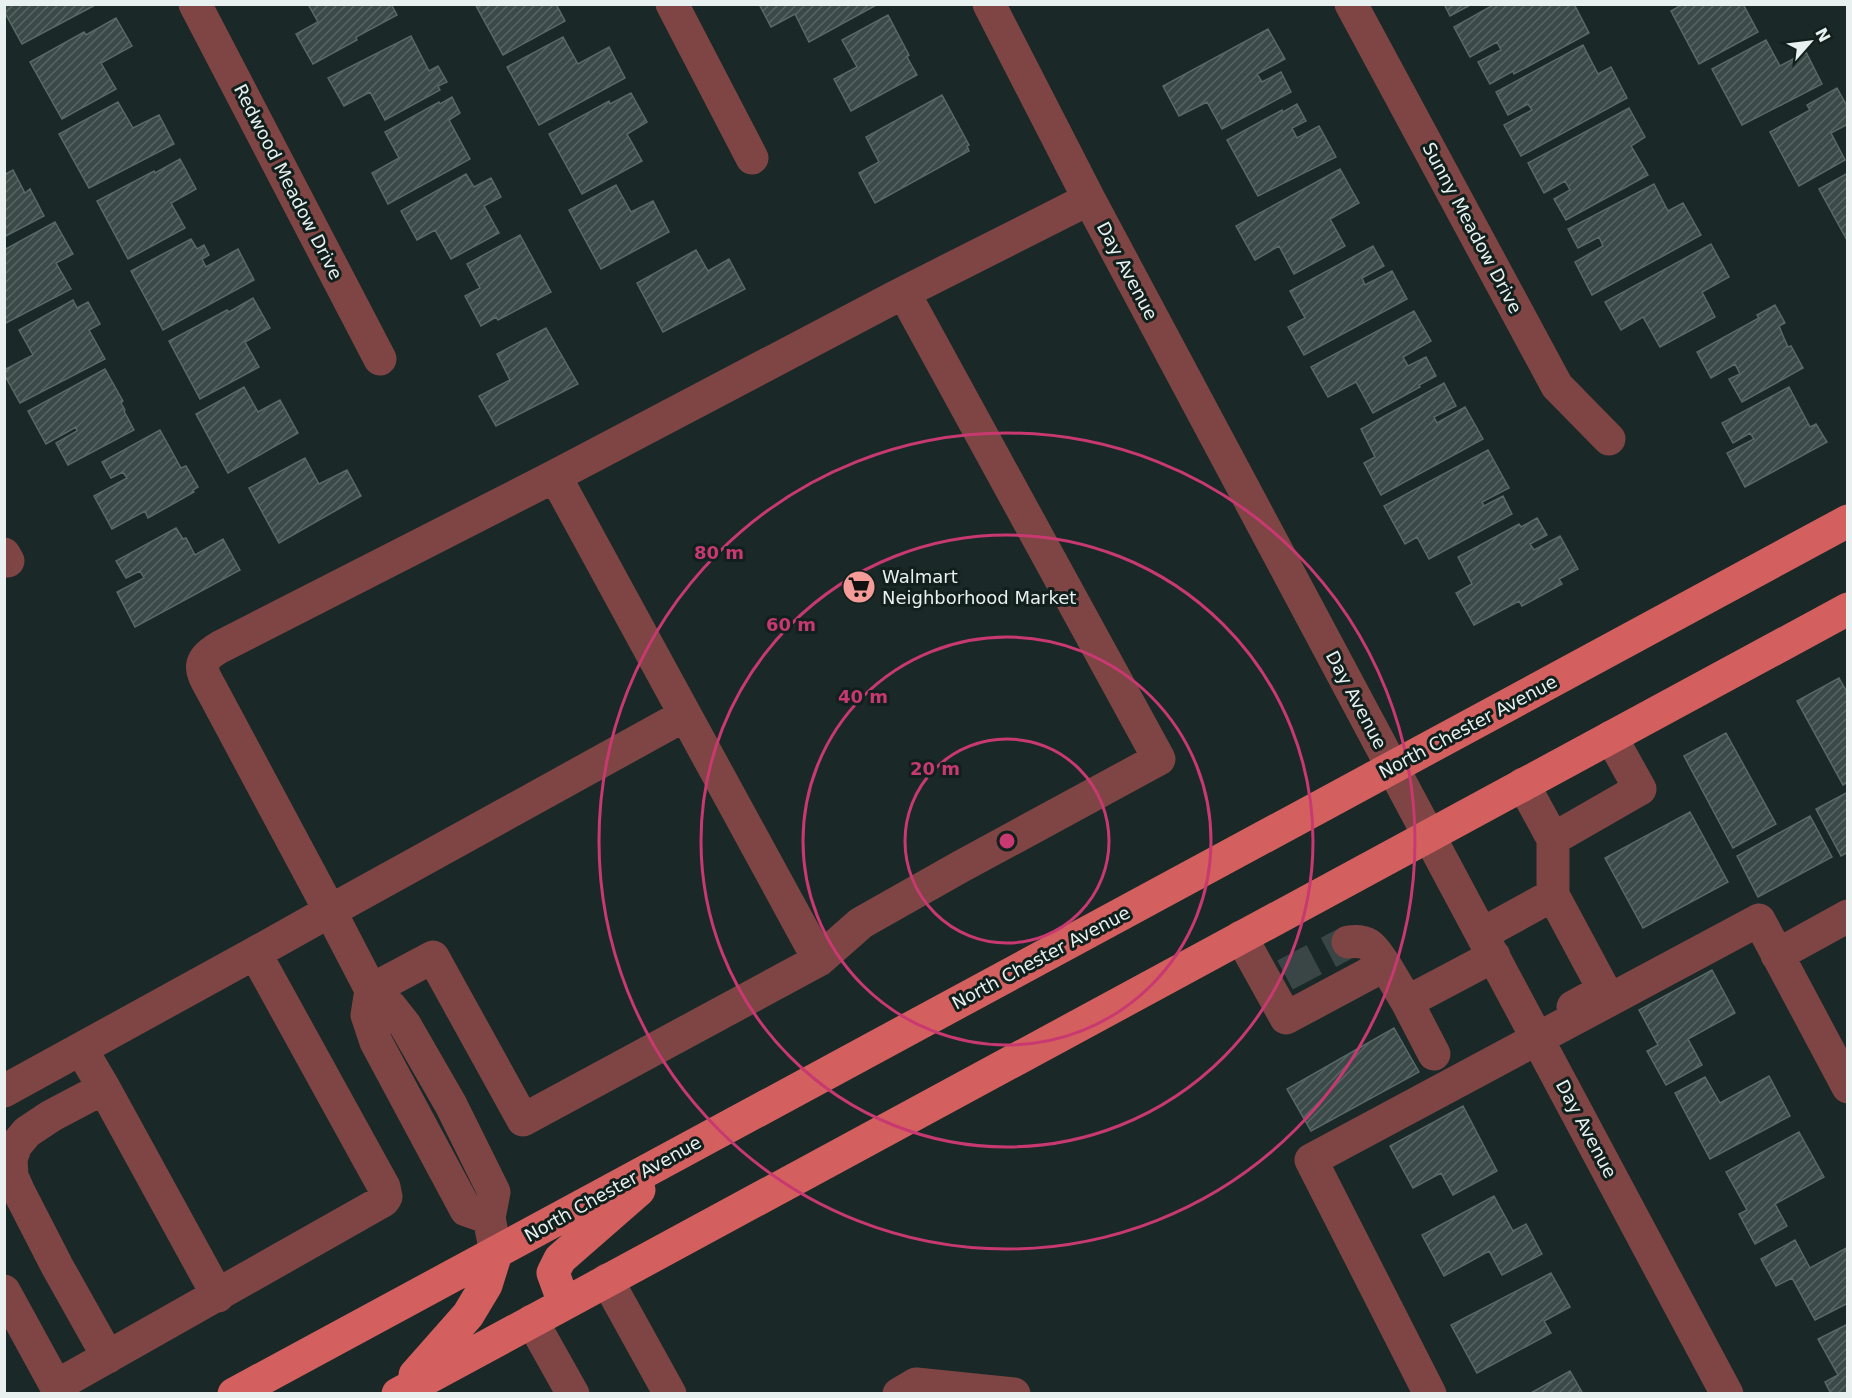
<svg xmlns="http://www.w3.org/2000/svg" width="1852" height="1398" font-family="'DejaVu Sans',sans-serif">
<style>
.building{fill:url(#building-hatch);stroke:#596967;stroke-width:1.5}
.lines{fill:none;stroke-linecap:round;stroke-linejoin:round}
.minor-tunnel{stroke:#394645;stroke-width:33;stroke-dasharray:33 16;stroke-linecap:butt}
.minor{stroke:#7e4544;stroke-width:33}
.major{stroke:#d45f5f;stroke-width:33}
.ring{fill:none;stroke:#c83971;stroke-width:3}
.labels{text-anchor:middle;stroke-width:6;stroke-linejoin:round;paint-order:stroke}
.street-label{font-size:18px;fill:#e8f1f0;stroke:#111f1d}
.poi-label{font-size:18px;fill:#e8f1f0;stroke:#111f1d;text-anchor:start}
.centre{fill:#c83971;stroke:#111f1d;stroke-width:3}
.ring-label{font-size:18px;text-anchor:middle;font-weight:bold;fill:#c83971;stroke:#111f1d;stroke-width:6;stroke-linejoin:round;paint-order:stroke}
</style>
<defs>
<pattern id="building-hatch" width="6" height="6" patternUnits="userSpaceOnUse" patternTransform="scale(1.5)"><rect width="6" height="6" fill="#3b4a48"/><path d="M-1 1l2-2M0 6l6-6M5 7l2-2" fill="none" stroke="#576563"/></pattern>
</defs>
<rect width="100%" height="100%" fill="#1a2827"/>
<!-- building -->
<path class="building" d="M 4,4 L 97,4 L 22,44 L 4,11 Z
M 308,4 L 391,4 L 397,15 L 356,37 L 357,40 L 313,64 L 296,34 L 318,22 Z
M 475,4 L 556,4 L 565,21 L 503,55 Z
M 759,4 L 878,4 L 809,42 L 795,14 L 771,27 Z
M 1444,4 L 1472,4 L 1450,16 Z
M 1495,4 L 1574,4 L 1589,33 L 1514,74 L 1513,71 L 1490,84 L 1478,62 L 1501,50 L 1497,42 L 1470,57 L 1454,27 Z
M 1683,4 L 1743,4 L 1758,32 L 1699,64 L 1671,11 Z
M 888,15 L 909,55 L 907,57 L 917,75 L 851,111 L 834,79 L 857,67 L 842,40 Z
M 116,18 L 132,46 L 101,63 L 116,89 L 62,119 L 30,62 L 84,32 L 86,35 Z
M 1268,29 L 1285,59 L 1257,74 L 1262,82 L 1281,72 L 1291,92 L 1222,129 L 1207,102 L 1179,116 L 1163,86 Z
M 411,36 L 429,71 L 438,66 L 447,82 L 438,86 L 440,90 L 385,120 L 370,92 L 344,106 L 328,78 Z
M 563,37 L 578,64 L 609,47 L 625,78 L 539,125 L 507,67 Z
M 1766,40 L 1780,66 L 1806,52 L 1822,84 L 1742,125 L 1712,69 Z
M 1583,45 L 1598,74 L 1611,67 L 1627,98 L 1521,156 L 1504,125 L 1532,110 L 1528,104 L 1508,115 L 1496,92 Z
M 1837,88 L 1848,108 L 1848,124 L 1831,133 L 1845,160 L 1799,186 L 1770,132 L 1810,110 L 1807,105 Z
M 631,93 L 647,122 L 627,134 L 642,161 L 582,194 L 549,134 L 609,101 L 610,104 Z
M 942,95 L 969,145 L 967,146 L 969,151 L 875,203 L 859,173 L 879,162 L 866,137 Z
M 452,97 L 460,113 L 449,120 L 470,159 L 388,204 L 372,173 L 399,158 L 385,132 L 439,102 L 440,104 Z
M 118,102 L 133,128 L 159,115 L 174,144 L 89,188 L 59,134 Z
M 1297,104 L 1306,121 L 1292,128 L 1297,138 L 1319,126 L 1336,157 L 1258,196 L 1227,140 L 1282,110 L 1283,112 Z
M 1629,108 L 1645,137 L 1631,146 L 1648,175 L 1566,220 L 1554,199 L 1570,190 L 1565,181 L 1544,193 L 1528,163 Z
M 180,159 L 196,189 L 171,203 L 185,228 L 128,259 L 97,201 L 154,171 L 155,173 Z
M 1340,169 L 1359,203 L 1330,219 L 1345,246 L 1294,274 L 1279,246 L 1255,260 L 1236,226 Z
M 13,170 L 25,193 L 30,189 L 44,216 L 4,237 L 4,175 Z
M 1848,173 L 1848,242 L 1819,189 Z
M 466,174 L 474,187 L 491,178 L 501,197 L 484,206 L 499,233 L 451,259 L 435,230 L 417,240 L 401,211 Z
M 1654,184 L 1668,211 L 1683,203 L 1701,235 L 1592,295 L 1575,262 L 1603,246 L 1599,237 L 1578,248 L 1568,229 Z
M 616,185 L 631,212 L 653,201 L 669,232 L 601,269 L 569,210 Z
M 55,222 L 73,254 L 56,263 L 71,289 L 4,324 L 4,250 Z
M 520,235 L 551,292 L 498,320 L 496,317 L 481,326 L 465,296 L 480,288 L 467,264 Z
M 191,239 L 197,249 L 204,245 L 209,255 L 202,259 L 206,267 L 238,249 L 254,280 L 163,330 L 131,271 Z
M 1711,244 L 1729,277 L 1702,292 L 1715,317 L 1660,347 L 1643,317 L 1621,330 L 1605,302 Z
M 1373,246 L 1384,266 L 1362,278 L 1365,285 L 1392,271 L 1407,299 L 1304,355 L 1288,327 L 1305,318 L 1290,291 Z
M 696,250 L 708,271 L 729,259 L 745,289 L 663,332 L 637,283 Z
M 253,298 L 270,328 L 245,342 L 259,367 L 200,399 L 169,341 L 227,310 L 229,312 Z
M 73,300 L 77,308 L 88,302 L 100,324 L 89,330 L 105,359 L 20,403 L 4,374 L 4,370 L 33,355 L 19,330 Z
M 1775,305 L 1785,323 L 1779,326 L 1784,338 L 1788,347 L 1791,346 L 1803,368 L 1742,402 L 1729,379 L 1740,374 L 1735,364 L 1711,378 L 1697,352 L 1759,318 L 1757,315 Z
M 1414,311 L 1431,341 L 1403,357 L 1408,366 L 1426,357 L 1436,376 L 1419,385 L 1420,387 L 1373,413 L 1356,382 L 1328,397 L 1311,367 Z
M 546,328 L 578,384 L 496,426 L 479,396 L 510,380 L 497,354 Z
M 105,369 L 123,401 L 121,403 L 125,410 L 124,411 L 134,430 L 68,465 L 56,443 L 77,431 L 76,427 L 46,444 L 28,411 Z
M 1444,383 L 1456,406 L 1434,417 L 1437,423 L 1465,407 L 1483,439 L 1381,495 L 1364,463 L 1375,457 L 1361,429 Z
M 244,387 L 258,412 L 280,400 L 298,433 L 228,473 L 196,414 Z
M 1789,387 L 1810,427 L 1816,424 L 1827,442 L 1745,487 L 1727,453 L 1754,439 L 1750,433 L 1733,443 L 1722,423 Z
M 160,430 L 181,468 L 186,466 L 198,487 L 193,490 L 194,492 L 148,518 L 145,511 L 112,529 L 94,496 L 127,478 L 123,472 L 111,478 L 102,462 Z
M 1488,450 L 1509,488 L 1482,502 L 1484,506 L 1503,496 L 1512,514 L 1429,559 L 1417,537 L 1405,544 L 1384,506 Z
M 305,458 L 319,484 L 347,470 L 361,496 L 279,543 L 249,488 Z
M 1537,518 L 1547,535 L 1530,544 L 1534,550 L 1560,536 L 1578,569 L 1559,579 L 1562,584 L 1522,606 L 1519,601 L 1474,625 L 1456,593 L 1472,584 L 1458,557 L 1519,524 L 1521,527 Z
M 176,528 L 183,539 L 186,538 L 195,555 L 223,539 L 240,570 L 135,627 L 117,592 L 144,578 L 140,571 L 126,578 L 116,561 Z
M 1839,678 L 1848,694 L 1848,782 L 1843,785 L 1797,701 Z
M 1726,733 L 1776,824 L 1733,848 L 1684,756 Z
M 1848,792 L 1848,852 L 1841,856 L 1816,809 Z
M 1690,812 L 1728,882 L 1643,928 L 1605,858 Z
M 1810,816 L 1832,857 L 1758,897 L 1737,856 Z
M 1712,970 L 1735,1013 L 1688,1039 L 1702,1065 L 1666,1085 L 1647,1051 L 1658,1045 L 1639,1010 Z
M 1394,1028 L 1419,1072 L 1311,1131 L 1287,1089 Z
M 1769,1076 L 1790,1116 L 1710,1159 L 1675,1093 L 1705,1077 L 1720,1103 Z
M 1463,1106 L 1497,1171 L 1453,1195 L 1441,1173 L 1413,1188 L 1390,1146 Z
M 1799,1132 L 1824,1177 L 1775,1204 L 1787,1226 L 1755,1244 L 1739,1214 L 1747,1210 L 1726,1172 Z
M 1494,1196 L 1513,1231 L 1526,1224 L 1542,1254 L 1502,1275 L 1489,1251 L 1444,1276 L 1422,1235 Z
M 1795,1240 L 1810,1268 L 1848,1247 L 1848,1303 L 1815,1320 L 1792,1278 L 1776,1286 L 1761,1259 Z
M 1551,1273 L 1570,1307 L 1544,1321 L 1551,1333 L 1477,1373 L 1451,1325 Z
M 1848,1324 L 1848,1394 L 1831,1394 L 1825,1382 L 1838,1375 L 1818,1339 Z
M 1570,1371 L 1583,1394 L 1529,1394 Z"/>
<g class="lines">
<!-- minor-tunnel -->
<path class="minor-tunnel" d="M 1285,975 L 1348,942"/>
<!-- minor -->
<path class="minor" d="M 195,4 L 380,359
M 672,4 L 752,158
M 989,4 L 1089,199 L 1727,1394
M 1351,4 L 1557,386 L 1609,439
M 4,554 L 8,561
M 685,715 L 330,911 L 215,696 C 203,673 192,663 220,647 L 555,476 L 897,296 L 1089,199
M 1523,784 L 1553,839 L 1640,789 L 1611,737
M 1553,895 L 1553,839
M 1482,934 L 1553,895 L 1604,990 L 1573,1007
M 1241,937 L 1286,1018 L 1385,965 L 1407,1002 L 1494,956
M 1348,942 C 1370,939 1373,948 1385,965
M 1777,955 L 1848,916
M 819,960 L 861,923 L 960,867 L 1159,759 L 904,293
M 371,990 L 433,957 L 523,1120 L 819,960 L 555,476
M 371,990 L 367,1015 L 376,1042 L 466,1210 L 489,1218
M 1407,1002 L 1434,1054
M 81,1049 L 104,1088 L 51,1116 L 27,1132 L 16,1145 L 11,1159 L 12,1176 L 18,1190 L 57,1266 L 108,1357
M 104,1088 L 218,1296
M 4,1091 L 255,953
M 607,1280 L 670,1394
M 4,1291 L 56,1386
M 532,1321 L 573,1394
M 59,1394 L 56,1386 L 383,1201 L 386,1197 L 384,1187 L 255,953 L 330,911 L 371,990 L 390,1006 L 405,1025 L 451,1105 L 494,1192 L 489,1218 L 496,1253
M 899,1394 L 916,1384 L 1014,1394
M 1430,1394 L 1311,1160 L 1759,920 L 1848,1087"/>
<!-- major -->
<path class="major" d="M 564,1303 L 553,1273 L 560,1259 L 639,1190
M 415,1375 L 468,1315 L 486,1285 L 496,1253
M 234,1394 L 1848,521
M 398,1394 L 1848,609"/>
</g>
<!-- distance rings -->
<g class="ring">
<circle cx="1007" cy="841" r="102"/>
<circle cx="1007" cy="841" r="204"/>
<circle cx="1007" cy="841" r="306"/>
<circle cx="1007" cy="841" r="408"/>
</g>
<!-- icons -->
<defs>
<g id="supermarket-disc" transform="scale(1.725)"><circle r="9.5" fill="#f59b98" stroke="#111f1d"/><path d="M-6-5.5h2.5l.6 2H6L4.5 2H-2.5L-4.4-4H-6ZM-1.5 3.2a1.3 1.3 0 1 0 .1 0ZM3 3.2a1.3 1.3 0 1 0 .1 0Z" fill="#111"/></g>
</defs>
<g fill-rule="evenodd">
<use href="#supermarket-disc" x="859" y="587"/>
</g>
<g class="labels">
<!-- street labels -->
<g class="street-label">
<text transform="translate(288 182) rotate(63)" y="6">Redwood Meadow Drive</text>
<text transform="translate(1472 228) rotate(62)" y="6">Sunny Meadow Drive</text>
<text transform="translate(1127 271) rotate(62)" y="6">Day Avenue</text>
<text transform="translate(1356 700) rotate(62)" y="6">Day Avenue</text>
<text transform="translate(1468 727) rotate(-28)" y="6">North Chester Avenue</text>
<text transform="translate(1041 958) rotate(-28)" y="6">North Chester Avenue</text>
<text transform="translate(1586 1129) rotate(62)" y="6">Day Avenue</text>
<text transform="translate(613 1189) rotate(-29)" y="6">North Chester Avenue</text>
</g>
<!-- poi labels -->
<g class="poi-label">
<text x="882" y="583">Walmart<tspan x="882" dy="21">Neighborhood Market</tspan></text>
</g>
</g>
<circle cx="1007" cy="841" r="9" class="centre"/>
<g class="ring-label">
<text x="719" y="559">80 m</text>
<text x="791" y="631">60 m</text>
<text x="863" y="703">40 m</text>
<text x="935" y="775">20 m</text>
</g>
<!-- border -->
<rect width="1852" height="1398" fill="none" stroke="#e8f1f0" stroke-width="12"/>
<!-- north arrow -->
<g transform="translate(1810 42) rotate(62)" stroke="#111f1d" stroke-width="4.5" paint-order="stroke">
<path d="M0-4.5L10 22L0 15L-10 22Z" fill="#e8f1f0"/>
<text y="-9" font-size="16" font-weight="bold" text-anchor="middle" fill="#e8f1f0">N</text>
</g>
</svg>
